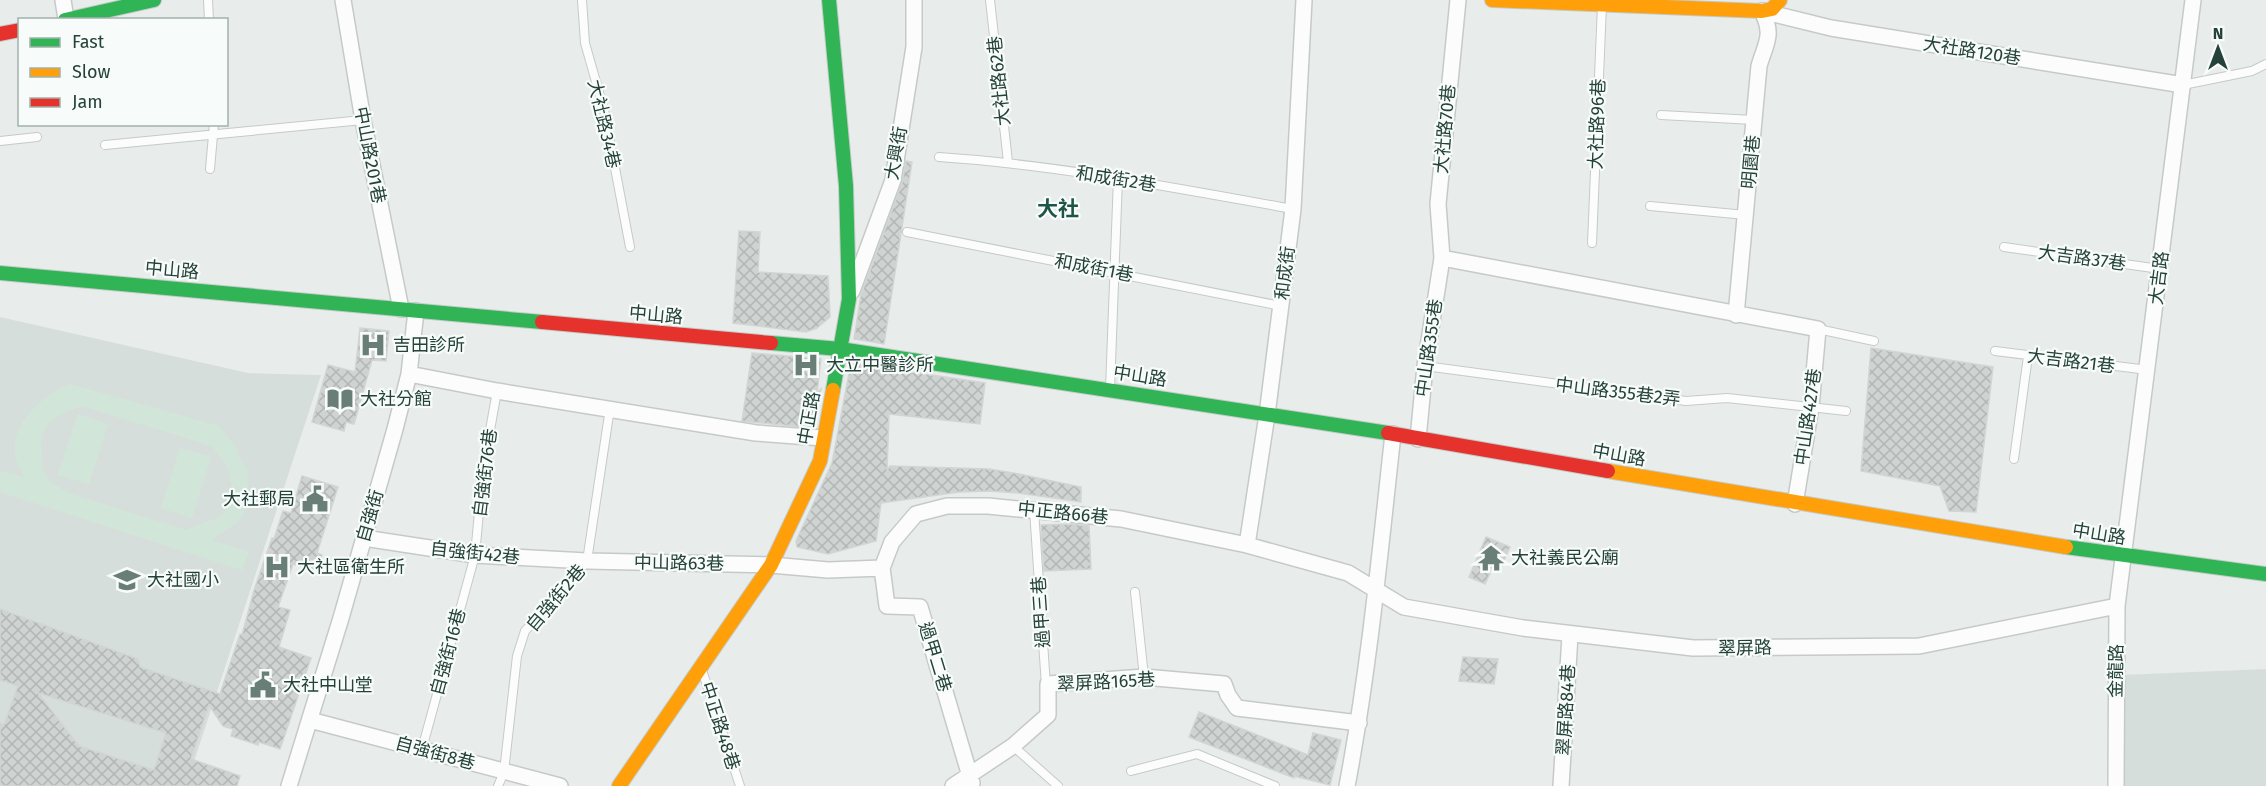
<svg xmlns="http://www.w3.org/2000/svg" width="2266" height="786" font-family="'Fira Sans','Noto Sans TC',sans-serif">
<style>
.built{fill:#d6dedb}
.grass{fill:#d1e6d8;fill-rule:evenodd}
.building{fill:url(#building-cross-hatch);stroke:#d1d6d4;stroke-width:1.5;fill-rule:evenodd}
.lines{fill:none;stroke-linecap:round;stroke-linejoin:round}
.lane-casing{stroke:#c5cac8;stroke-width:10}
.street-casing{stroke:#c5cac8;stroke-width:18}
.fast-casing{stroke:#c3cbc8;stroke-width:16}
.slow-casing{stroke:#c3cbc8;stroke-width:16}
.jam-casing{stroke:#c3cbc8;stroke-width:16}
.lane{stroke:#fcfcfc;stroke-width:8}
.street{stroke:#fcfcfc;stroke-width:15}
.fast{stroke:#30b455;stroke-width:14}
.slow{stroke:#ff9f0a;stroke-width:14}
.jam{stroke:#e5322d;stroke-width:14}
.labels{text-anchor:middle;stroke-width:4.5;stroke-linejoin:round;paint-order:stroke}
.street-label{font-size:18px;fill:#244239;stroke:#f7fbf9}
.poi-label{font-size:18px;fill:#244239;stroke:#f7fbf9;text-anchor:start}
.quarter-label{font-size:21px;font-weight:bold;fill:#1f5547;stroke:#f7fbf9}
</style>
<defs>
<pattern id="building-cross-hatch" width="8" height="8" patternUnits="userSpaceOnUse" patternTransform="scale(1.5)"><rect width="8" height="8" fill="#cfd4d2"/><path d="M0 0l8 8M0 8l8-8" fill="none" stroke="#b2b7b5"/></pattern>
</defs>
<rect width="100%" height="100%" fill="#e8edeb"/>
<!-- built -->
<path class="built" d="M 0,317 L 248,373 L 321,375 L 186,786 L 0,786 Z
M 2266,669 L 2266,786 L 2121,786 L 2121,675 Z"/>
<!-- grass -->
<path class="grass" d="M 70,384 L 219,426 L 236,447 L 238,455 L 247,468 L 248,490 L 244,513 L 238,522 L 211,540 L 249,552 L 242,570 L 0,492 L 0,471 L 24,477 C 21,470 16,463 15,455 C 11,422 43,395 70,384 ZM 82,406 L 212,446 L 227,466 L 230,477 L 233,495 L 226,510 L 220,517 L 186,530 L 68,493 L 49,481 L 43,469 L 41,446 L 42,436 L 49,422 L 63,413 Z
M 78,414 L 108,424 L 89,484 L 58,475 Z
M 180,448 L 211,457 L 192,518 L 161,508 Z"/>
<!-- building -->
<path class="building" d="M 906,161 L 912,162 L 884,344 L 854,339 L 861,295 L 902,183 Z
M 739,231 L 760,232 L 758,272 L 828,276 L 830,317 L 817,328 L 806,332 L 733,323 Z
M 360,328 L 389,331 L 386,361 L 372,360 L 354,424 L 346,422 L 344,431 L 312,422 L 328,365 L 355,372 Z
M 1871,348 L 1993,367 L 1976,512 L 1949,511 L 1940,486 L 1861,471 Z
M 752,353 L 821,359 L 817,393 L 821,389 L 814,428 L 742,421 Z
M 851,363 L 985,383 L 980,424 L 889,414 L 887,470 L 890,466 L 989,469 L 1019,474 L 1081,487 L 1081,502 L 1018,493 L 989,491 L 959,492 L 881,503 L 876,541 L 828,554 L 797,547 L 796,541 L 832,463 Z
M 302,476 L 338,487 L 317,553 L 322,555 L 316,571 L 293,564 L 278,607 L 290,610 L 279,647 L 311,658 L 280,749 L 259,742 L 258,745 L 231,736 L 233,729 L 223,726 L 209,705 L 191,759 L 240,776 L 237,786 L 0,786 L 0,723 L 4,725 L 18,686 L 0,680 L 0,609 L 138,659 L 140,667 L 220,694 L 240,634 L 242,635 L 254,590 L 272,538 L 274,539 L 283,511 L 291,513 ZM 38,693 L 166,733 L 154,770 L 79,746 Z
M 1070,524 L 1089,526 L 1091,569 L 1044,571 L 1041,525 Z
M 1486,537 L 1510,547 L 1499,572 L 1492,569 L 1485,584 L 1469,577 Z
M 1463,657 L 1498,659 L 1494,684 L 1459,681 Z
M 1199,712 L 1308,755 L 1313,733 L 1341,740 L 1330,785 L 1294,776 L 1294,778 L 1189,737 Z"/>
<g class="lines">
<!-- lane casing -->
<g class="lane-casing">
<path id="lane" d="M 208,0 L 209,20
M 582,0 L 585,43 L 604,110 L 630,247
M 990,0 L 1008,162
M 2183,85 L 2252,71 L 2266,64
M 1661,115 L 1754,120
M 0,141 L 37,137
M 105,145 L 363,120
M 939,157 C 1058,165 1175,188 1293,209
M 210,169 L 214,124
M 1650,206 L 1746,215
M 907,232 L 1281,306
M 1592,243 L 1602,5
M 2004,247 L 2160,269
M 1818,329 L 1874,341
M 1995,351 L 2148,370
M 1425,366 L 1686,401 L 1727,398 L 1846,411
M 1110,389 L 1118,178
M 2014,459 L 2028,356
M 1034,510 L 1046,686
M 1135,592 L 1144,677
M 702,670 L 740,786
M 1013,746 L 1058,786
M 422,749 L 475,555 L 483,469 L 497,391
M 1131,771 L 1197,754 L 1275,786
M 498,786 L 504,772 L 517,656 L 525,631 L 587,561 L 610,408"/>
</g>
<!-- street casing -->
<g class="street-casing">
<path id="street" d="M 63,0 L 66,19
M 343,0 L 363,120 L 401,309
M 1762,11 L 1831,28 L 2183,85
M 1442,258 L 1818,329 L 1811,407 L 1795,504
M 852,291 L 893,180 L 914,47 L 914,0
M 1736,315 L 1759,66 C 1766,42 1774,36 1762,11
M 409,374 L 497,391 L 756,433 L 823,438
M 1418,439 L 1425,366 L 1442,258 L 1438,204 L 1458,0
M 364,538 L 475,555 L 587,561 L 771,565 L 828,570 L 882,568 L 892,542 L 916,514 L 947,506 L 988,506 L 1121,519 L 1247,545 L 1348,573 L 1404,607 L 1523,628 L 1693,648 L 1919,646 L 2117,606
M 1247,545 L 1267,415 L 1293,209 L 1304,0
M 882,568 L 887,606 L 920,607 L 972,783
M 310,720 L 560,786
M 289,786 L 341,618 L 395,429 L 409,374 L 416,311
M 953,786 L 1013,746 L 1048,715 L 1048,684 L 1144,677 L 1224,684 L 1228,695 L 1237,708 L 1359,723
M 1347,786 C 1369,670 1380,552 1393,434
M 1561,786 L 1570,635
M 2116,786 L 2117,606 L 2193,0"/>
</g>
<!-- fast casing -->
<g class="fast-casing">
<path id="fast" d="M 829,0 L 846,186 L 849,299 L 833,390
M 65,20 L 154,0
M 0,273 L 542,322
M 771,343 L 840,349 L 1388,433
M 2066,547 L 2266,574"/>
</g>
<!-- slow casing -->
<g class="slow-casing">
<path id="slow" d="M 1492,0 L 1762,11 L 1772,9 L 1780,0
M 1608,471 L 2066,547
M 619,786 L 771,565 L 820,461 L 833,390"/>
</g>
<!-- jam casing -->
<g class="jam-casing">
<path id="jam" d="M 0,34 L 20,30
M 542,322 L 771,343
M 1388,433 L 1608,471"/>
</g>
<!-- lane -->
<use href="#lane" class="lane"/>
<!-- street -->
<use href="#street" class="street"/>
<!-- fast -->
<use href="#fast" class="fast"/>
<!-- slow -->
<use href="#slow" class="slow"/>
<!-- jam -->
<use href="#jam" class="jam"/>
</g>
<!-- icons -->
<defs>
<g id="hospital-bare" transform="scale(2.07)"><path d="M-5-5h3v3.5h4V-5h3V5h-3V1.5h-4V5h-3Z" fill="#697e77" stroke="#f7fbf9" stroke-width="2.5" paint-order="stroke"/></g>
<g id="library-bare" transform="scale(2.07)"><path d="M-6-4Q-3-5.5-.7-3.5V5Q-3 3-6 4ZM6-4Q3-5.5 .7-3.5V5Q3 3 6 4Z" fill="#697e77" stroke="#f7fbf9" stroke-width="2.5" paint-order="stroke"/></g>
<g id="civic-bare" transform="scale(2.07)"><path d="M-.6-6.5H3V-4.5H.6V-3L4-1V1h2V6H-6V1h2V-1L-.6-3ZM-1.2 2.5V6h2.4V2.5Z" fill="#697e77" stroke="#f7fbf9" stroke-width="2.5" paint-order="stroke"/></g>
<g id="temple-bare" transform="scale(2.07)"><path d="M0-6L5-2H3V0L6.5 2.5H4V6H1.5V3h-3V6H-4V2.5H-6.5L-3 0V-2H-5Z" fill="#697e77" stroke="#f7fbf9" stroke-width="2.5" paint-order="stroke"/></g>
<g id="school-bare" transform="scale(2.07)"><path d="M0-5L7-2L0 1L-7-2ZM-4 1L0 2.5L4 1V4Q0 6-4 4Z" fill="#697e77" stroke="#f7fbf9" stroke-width="2.5" paint-order="stroke"/></g>
</defs>
<g fill-rule="evenodd">
<use href="#hospital-bare" x="373" y="345"/>
<use href="#hospital-bare" x="806" y="365"/>
<use href="#library-bare" x="340" y="399"/>
<use href="#civic-bare" x="315" y="499"/>
<use href="#temple-bare" x="1491" y="558"/>
<use href="#hospital-bare" x="277" y="567"/>
<use href="#school-bare" x="127" y="580"/>
<use href="#civic-bare" x="263" y="685"/>
</g>
<g class="labels">
<!-- street labels -->
<g class="street-label">
<text transform="translate(1972 51) rotate(9)" y="6">大社路120巷</text>
<text transform="translate(999 81) rotate(-96)" y="6">大社路62巷</text>
<text transform="translate(604 124) rotate(77)" y="6">大社路34巷</text>
<text transform="translate(1597 124) rotate(-88)" y="6">大社路96巷</text>
<text transform="translate(1445 129) rotate(-85)" y="6">大社路70巷</text>
<text transform="translate(896 153) rotate(-80)" y="6">大興街</text>
<text transform="translate(370 155) rotate(79)" y="6">中山路201巷</text>
<text transform="translate(1751 162) rotate(-85)" y="6">明園巷</text>
<text transform="translate(1116 179) rotate(9)" y="6">和成街2巷</text>
<text transform="translate(2082 258) rotate(8)" y="6">大吉路37巷</text>
<text transform="translate(1094 268) rotate(11)" y="6">和成街1巷</text>
<text transform="translate(172 270) rotate(5)" y="6">中山路</text>
<text transform="translate(1285 273) rotate(-83)" y="6">和成街</text>
<text transform="translate(2159 278) rotate(-83)" y="6">大吉路</text>
<text transform="translate(656 315) rotate(5)" y="6">中山路</text>
<text transform="translate(1429 348) rotate(-82)" y="6">中山路355巷</text>
<text transform="translate(2071 361) rotate(7)" y="6">大吉路21巷</text>
<text transform="translate(1140 376) rotate(9)" y="6">中山路</text>
<text transform="translate(1618 392) rotate(7)" y="6">中山路355巷2弄</text>
<text transform="translate(1808 417) rotate(-82)" y="6">中山路427巷</text>
<text transform="translate(809 418) rotate(-80)" y="6">中正路</text>
<text transform="translate(1619 455) rotate(10)" y="6">中山路</text>
<text transform="translate(485 473) rotate(-83)" y="6">自強街76巷</text>
<text transform="translate(1063 513) rotate(6)" y="6">中正路66巷</text>
<text transform="translate(370 516) rotate(-74)" y="6">自強街</text>
<text transform="translate(2099 534) rotate(9)" y="6">中山路</text>
<text transform="translate(475 553) rotate(6)" y="6">自強街42巷</text>
<text transform="translate(679 563) rotate(1)" y="6">中山路63巷</text>
<text transform="translate(556 598) rotate(-50)" y="6">自強街2巷</text>
<text transform="translate(1041 612) rotate(-94)" y="6">過甲三巷</text>
<text transform="translate(1745 648) rotate(-1)" y="6">翠屏路</text>
<text transform="translate(448 652) rotate(-75)" y="6">自強街16巷</text>
<text transform="translate(935 657) rotate(73)" y="6">過甲二巷</text>
<text transform="translate(2116 671) rotate(-89)" y="6">金龍路</text>
<text transform="translate(1106 682) rotate(-3)" y="6">翠屏路165巷</text>
<text transform="translate(1566 710) rotate(-87)" y="6">翠屏路84巷</text>
<text transform="translate(720 726) rotate(72)" y="6">中正路48巷</text>
<text transform="translate(435 753) rotate(15)" y="6">自強街8巷</text>
</g>
<!-- poi labels -->
<g class="poi-label">
<text x="393" y="351">吉田診所</text>
<text x="826" y="371">大立中醫診所</text>
<text x="360" y="405">大社分館</text>
<text x="295" y="505" text-anchor="end">大社郵局</text>
<text x="1511" y="564">大社義民公廟</text>
<text x="297" y="573">大社區衛生所</text>
<text x="147" y="586">大社國小</text>
<text x="283" y="691">大社中山堂</text>
</g>
<!-- quarter labels -->
<g class="quarter-label">
<text x="1058" y="216">大社</text>
</g>
</g>
<!-- legend -->
<rect x="18" y="18" width="210" height="108" fill="#f7fbf9" stroke="#a3b1ac" stroke-width="1.5"/>
<rect x="30" y="38" width="30" height="9" fill="#30b455" stroke="#a3b1ac" stroke-width="1.5"/>
<text x="72" y="48" font-size="18" fill="#244239">Fast</text>
<rect x="30" y="68" width="30" height="9" fill="#ff9f0a" stroke="#a3b1ac" stroke-width="1.5"/>
<text x="72" y="78" font-size="18" fill="#244239">Slow</text>
<rect x="30" y="98" width="30" height="9" fill="#e5322d" stroke="#a3b1ac" stroke-width="1.5"/>
<text x="72" y="108" font-size="18" fill="#244239">Jam</text>
<!-- north arrow -->
<g transform="translate(2218 48)" stroke="#f7fbf9" stroke-width="4.5" paint-order="stroke">
<path d="M0-4.5L10 22L0 15L-10 22Z" fill="#244239"/>
<text y="-9" font-size="16" font-weight="bold" text-anchor="middle" fill="#244239">N</text>
</g>
</svg>
